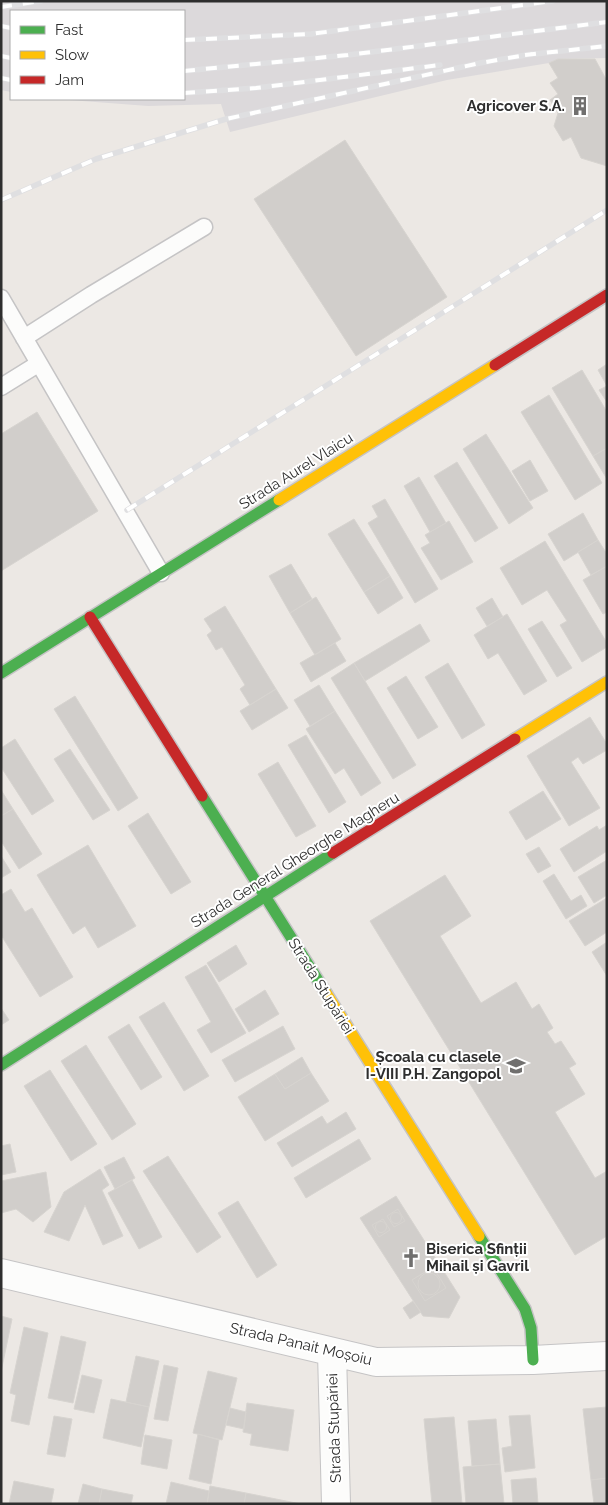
<svg xmlns="http://www.w3.org/2000/svg" width="608" height="1505" font-family="Raleway,sans-serif">
<style>
.industrial{fill:#dcd9db}
.building{fill:#d1cecb;stroke:#d7d4d0}
.lines{fill:none;stroke-linecap:round;stroke-linejoin:round}
.lane-casing{stroke:#c5c4c5;stroke-width:19}
.street-casing{stroke:#c5c4c5;stroke-width:30}
.fast-casing{stroke:#c5c4c5;stroke-width:14}
.slow-casing{stroke:#c5c4c5;stroke-width:14}
.jam-casing{stroke:#c5c4c5;stroke-width:14}
.lane{stroke:#fcfcfb;stroke-width:16}
.street{stroke:#fcfcfb;stroke-width:28}
.fast{stroke:#4caf50;stroke-width:11}
.slow{stroke:#ffc107;stroke-width:11}
.jam{stroke:#c62828;stroke-width:11}
.rail-casing{stroke:#dfdfe1;stroke-width:5.5}
.rail{stroke:#fff;stroke-width:4;stroke-dasharray:11;stroke-linecap:butt}
.labels{text-anchor:middle;stroke-width:4;stroke-linejoin:round;paint-order:stroke}
.poi-label{font-size:15px;font-weight:bold;fill:#2e2e2e;stroke:#fff;text-anchor:end}
.street-label{font-size:15px;fill:#2e2e2e;stroke:#fff}
</style>
<rect width="100%" height="100%" fill="#ece8e4"/>
<!-- industrial -->
<path class="industrial" d="M 1,1 L 607,1 L 607,58 L 558,59 L 549,63 L 447,80 L 230,132 L 221,104 L 148,106 L 56,99 L 184,99 L 184,11 L 11,11 L 11,92 L 1,90 Z"/>
<!-- building -->
<path class="building" d="M 558,59 L 595,59 L 607,81 L 607,166 L 581,158 L 571,137 L 563,141 L 554,126 L 558,113 L 550,100 L 558,94 L 550,83 L 558,78 L 549,63 Z
M 345,140 L 447,297 L 356,356 L 254,199 Z
M 607,364 L 607,402 L 599,390 L 607,386 L 598,370 Z
M 582,370 L 607,412 L 607,448 L 593,456 L 552,388 Z
M 549,395 L 602,483 L 575,500 L 521,412 Z
M 37,412 L 98,511 L 1,571 L 1,434 Z
M 486,434 L 533,508 L 509,524 L 463,449 Z
M 607,448 L 607,479 L 593,456 Z
M 530,460 L 548,491 L 530,501 L 512,471 Z
M 457,462 L 498,528 L 475,542 L 434,476 Z
M 419,477 L 446,523 L 430,532 L 404,486 Z
M 385,499 L 438,589 L 415,603 L 368,523 L 378,517 L 372,506 Z
M 583,513 L 598,540 L 564,561 L 548,534 Z
M 354,519 L 390,576 L 364,592 L 328,534 Z
M 449,521 L 473,562 L 441,580 L 421,548 L 430,543 L 425,535 Z
M 598,540 L 607,554 L 607,566 L 591,575 L 578,552 Z
M 545,541 L 607,643 L 607,647 L 582,662 L 560,625 L 567,621 L 547,590 L 522,605 L 500,568 Z
M 291,564 L 312,599 L 290,613 L 269,576 Z
M 607,566 L 607,612 L 603,614 L 583,580 Z
M 390,576 L 403,598 L 378,614 L 364,592 Z
M 316,597 L 341,639 L 315,655 L 290,613 Z
M 492,598 L 503,617 L 487,626 L 476,608 Z
M 225,606 L 276,689 L 250,705 L 240,689 L 245,685 L 222,647 L 216,650 L 207,635 L 212,631 L 204,619 Z
M 507,614 L 547,681 L 524,695 L 498,653 L 488,659 L 474,635 Z
M 542,621 L 572,668 L 557,677 L 528,629 Z
M 420,624 L 430,641 L 365,681 L 354,663 Z
M 335,643 L 346,661 L 311,682 L 300,663 Z
M 354,663 L 416,765 L 393,779 L 331,678 Z
M 448,663 L 485,725 L 462,739 L 425,677 Z
M 406,676 L 438,727 L 418,739 L 387,688 Z
M 319,685 L 335,711 L 310,726 L 294,700 Z
M 276,689 L 288,708 L 252,730 L 240,711 Z
M 75,696 L 138,798 L 118,811 L 54,709 Z
M 335,711 L 381,783 L 361,796 L 344,768 L 335,774 L 306,729 Z
M 590,717 L 607,744 L 607,750 L 583,764 L 578,757 L 571,762 L 600,808 L 569,826 L 527,756 Z
M 306,735 L 346,802 L 329,813 L 288,745 Z
M 15,739 L 54,801 L 32,815 L 1,767 L 1,748 Z
M 70,749 L 110,810 L 93,820 L 54,759 Z
M 278,762 L 316,826 L 296,837 L 258,774 Z
M 1,790 L 13,809 L 1,816 Z
M 543,791 L 561,819 L 526,840 L 509,812 Z
M 13,809 L 42,854 L 19,869 L 1,841 L 1,816 Z
M 148,813 L 191,882 L 171,894 L 128,826 Z
M 607,825 L 607,851 L 574,872 L 560,849 L 597,826 L 599,830 Z
M 88,845 L 136,926 L 98,948 L 85,926 L 73,934 L 37,875 Z
M 539,847 L 551,866 L 538,873 L 526,854 Z
M 1,856 L 11,872 L 1,878 Z
M 607,860 L 607,895 L 594,903 L 578,877 Z
M 554,874 L 571,901 L 581,895 L 587,906 L 566,919 L 543,881 Z
M 445,875 L 471,916 L 440,936 L 481,1003 L 516,982 L 532,1009 L 539,1004 L 553,1028 L 547,1032 L 555,1044 L 561,1041 L 576,1064 L 569,1068 L 585,1094 L 555,1112 L 595,1178 L 607,1171 L 607,1236 L 575,1255 L 370,921 Z
M 11,889 L 25,912 L 32,908 L 73,977 L 40,997 L 1,935 L 1,895 Z
M 607,898 L 607,932 L 585,946 L 569,921 Z
M 607,942 L 607,976 L 592,952 Z
M 236,945 L 247,964 L 219,982 L 207,963 Z
M 206,965 L 246,1033 L 211,1053 L 197,1030 L 211,1022 L 185,977 Z
M 265,990 L 279,1014 L 249,1032 L 235,1009 Z
M 164,1002 L 209,1076 L 184,1091 L 139,1017 Z
M 1,1008 L 9,1020 L 1,1025 Z
M 129,1024 L 162,1077 L 141,1090 L 108,1037 Z
M 283,1026 L 295,1049 L 235,1082 L 222,1060 Z
M 86,1045 L 136,1124 L 112,1140 L 61,1061 Z
M 302,1057 L 311,1073 L 285,1089 L 275,1074 Z
M 50,1070 L 97,1144 L 71,1161 L 24,1086 Z
M 311,1073 L 329,1101 L 265,1141 L 238,1097 L 275,1074 L 285,1089 Z
M 346,1112 L 356,1129 L 292,1167 L 277,1143 L 322,1116 L 327,1124 Z
M 359,1139 L 371,1159 L 306,1198 L 294,1178 Z
M 10,1144 L 16,1172 L 1,1175 L 1,1146 Z
M 168,1156 L 221,1237 L 197,1253 L 143,1171 Z
M 124,1157 L 135,1178 L 115,1189 L 104,1167 Z
M 100,1169 L 109,1185 L 102,1190 L 123,1236 L 103,1245 L 85,1205 L 69,1241 L 44,1232 L 64,1192 Z
M 46,1172 L 51,1207 L 33,1222 L 16,1209 L 1,1213 L 1,1181 Z
M 132,1180 L 162,1237 L 139,1249 L 108,1193 Z
M 396,1196 L 460,1297 L 449,1318 L 423,1316 L 360,1218 Z
M 238,1201 L 277,1265 L 257,1278 L 218,1213 Z
M 398,1209 L 405,1221 L 394,1227 L 387,1216 Z
M390.5 1218a5.5 5.5 0 1 1 11 0a5.5 5.5 0 1 1-11 0Z
M 383,1219 L 390,1230 L 379,1237 L 372,1225 Z
M375.5 1227a5.5 5.5 0 1 1 11 0a5.5 5.5 0 1 1-11 0Z
M 433,1267 L 446,1288 L 425,1301 L 412,1280 Z
M418 1284a11 11 0 1 1 22 0a11 11 0 1 1-22 0Z
M 413,1301 L 421,1312 L 410,1319 L 403,1308 Z
M 1,1316 L 12,1319 L 1,1372 Z
M 24,1327 L 48,1333 L 29,1425 L 11,1421 L 16,1395 L 10,1393 Z
M 61,1336 L 86,1342 L 73,1403 L 48,1398 Z
M 136,1356 L 159,1361 L 149,1407 L 126,1402 Z
M 164,1365 L 178,1368 L 168,1421 L 154,1419 Z
M 208,1371 L 237,1378 L 222,1440 L 193,1433 Z
M 82,1375 L 102,1380 L 94,1413 L 74,1409 Z
M 111,1399 L 149,1407 L 141,1447 L 103,1438 Z
M 247,1403 L 294,1410 L 288,1451 L 250,1445 L 252,1434 L 243,1432 Z
M 607,1407 L 607,1478 L 591,1480 L 583,1409 Z
M 230,1408 L 246,1412 L 244,1429 L 226,1425 Z
M 530,1415 L 535,1468 L 505,1472 L 502,1448 L 512,1446 L 509,1416 Z
M 54,1416 L 72,1419 L 65,1457 L 47,1454 Z
M 454,1417 L 462,1504 L 432,1504 L 424,1419 Z
M 496,1419 L 500,1464 L 472,1466 L 468,1421 Z
M 198,1434 L 219,1440 L 211,1484 L 189,1479 Z
M 145,1435 L 172,1440 L 167,1469 L 141,1464 Z
M 500,1464 L 504,1504 L 466,1504 L 463,1467 Z
M 536,1478 L 538,1504 L 513,1504 L 511,1480 Z
M 607,1478 L 607,1504 L 594,1504 L 591,1480 Z
M 14,1481 L 54,1489 L 51,1504 L 9,1504 Z
M 171,1482 L 209,1491 L 207,1504 L 166,1504 Z
M 83,1484 L 102,1489 L 99,1504 L 78,1504 Z
M 210,1486 L 246,1493 L 244,1504 L 207,1504 Z
M 102,1489 L 133,1495 L 131,1504 L 99,1504 Z
M 246,1493 L 301,1504 L 244,1504 Z"/>
<g class="lines">
<!-- lane casing -->
<g class="lane-casing">
<path id="lane" d="M 1,298 L 161,573
M 24,338 L 91,295 L 204,227
M 1,387 L 38,364"/>
</g>
<!-- street casing -->
<g class="street-casing">
<path id="street" d="M 1,1273 L 376,1362 L 533,1360 L 607,1356
M 332,1353 L 336,1504"/>
</g>
<!-- fast casing -->
<g class="fast-casing">
<path id="fast" d="M 1,673 L 279,500
M 202,796 L 326,993
M 1,1065 L 333,853
M 479,1236 L 525,1309 L 531,1328 L 533,1360"/>
</g>
<!-- slow casing -->
<g class="slow-casing">
<path id="slow" d="M 279,500 L 495,365
M 515,739 L 607,682
M 326,993 L 479,1236"/>
</g>
<!-- jam casing -->
<g class="jam-casing">
<path id="jam" d="M 495,365 L 607,295
M 90,617 L 202,796
M 333,853 L 515,739"/>
</g>
<!-- lane -->
<use href="#lane" class="lane"/>
<!-- street -->
<use href="#street" class="street"/>
<!-- fast -->
<use href="#fast" class="fast"/>
<!-- slow -->
<use href="#slow" class="slow"/>
<!-- jam -->
<use href="#jam" class="jam"/>
<!-- rail casing -->
<g class="rail-casing">
<path id="rail" d="M 1,7 L 41,1
M 1,26 L 11,28
M 184,40 L 311,34 L 553,1
M 525,55 L 607,46
M 1,56 L 11,58
M 184,71 L 348,55 L 607,22
M 1,78 L 11,80
M 184,93 L 256,88 L 440,65
M 1,200 L 96,159 L 226,119 L 480,63 L 532,54
M 127,510 L 607,210"/>
</g>
<!-- rail -->
<use href="#rail" class="rail"/>
</g>
<!-- icons -->
<defs>
<g id="building-bare" transform="scale(1.5)"><path d="M-4-6H4V6H1V3H-1V6H-4ZM-2.5-4.3h1.7v1.8h-1.7ZM.8-4.3h1.7v1.8H.8ZM-2.5-1h1.7V.8h-1.7ZM.8-1h1.7V.8H.8Z" fill="#706f6e" stroke="#fff" stroke-width="2.5" paint-order="stroke"/></g>
<g id="school-bare" transform="scale(1.5)"><path d="M0-5L7-2L0 1L-7-2ZM-4 1L0 2.5L4 1V4Q0 6-4 4Z" fill="#706f6e" stroke="#fff" stroke-width="2.5" paint-order="stroke"/></g>
<g id="church-bare" transform="scale(1.5)"><path d="M-1.2-6h2.4v3.5h3.3v2.4h-3.3V6h-2.4V-.1h-3.3v-2.4h3.3Z" fill="#706f6e" stroke="#fff" stroke-width="2.5" paint-order="stroke"/></g>
</defs>
<g fill-rule="evenodd">
<use href="#building-bare" x="580" y="106"/>
<use href="#school-bare" x="516" y="1066"/>
<use href="#church-bare" x="411" y="1258"/>
</g>
<g class="labels">
<!-- poi labels -->
<g class="poi-label">
<text x="565" y="111">Agricover S.A.</text>
<text x="501" y="1062">Școala cu clasele<tspan x="501" dy="17">I-VIII P.H. Zangopol</tspan></text>
<text x="426" y="1254" text-anchor="start">Biserica Sfinții<tspan x="426" dy="17">Mihail și Gavril</tspan></text>
</g>
<!-- street labels -->
<g class="street-label">
<text transform="translate(296 471) rotate(-32)" y="5">Strada Aurel Vlaicu</text>
<text transform="translate(295 860) rotate(-32)" y="5">Strada General Gheorghe Magheru</text>
<text transform="translate(321 986) rotate(58)" y="5">Strada Stupăriei</text>
<text transform="translate(301 1344) rotate(13)" y="5">Strada Panait Moșoiu</text>
<text transform="translate(334 1428) rotate(-92)" y="5">Strada Stupăriei</text>
</g>
</g>
<!-- border -->
<rect width="608" height="1505" fill="none" stroke="#2e2e2e" stroke-width="5"/>
<!-- legend -->
<rect x="10" y="10" width="175" height="90" fill="#ffffff" stroke="#ababab"/>
<rect x="20" y="26" width="25" height="8" fill="#4caf50" stroke="#ababab"/>
<text x="55" y="35" font-size="15" fill="#2e2e2e">Fast</text>
<rect x="20" y="51" width="25" height="8" fill="#ffc107" stroke="#ababab"/>
<text x="55" y="60" font-size="15" fill="#2e2e2e">Slow</text>
<rect x="20" y="76" width="25" height="8" fill="#c62828" stroke="#ababab"/>
<text x="55" y="85" font-size="15" fill="#2e2e2e">Jam</text>
</svg>
